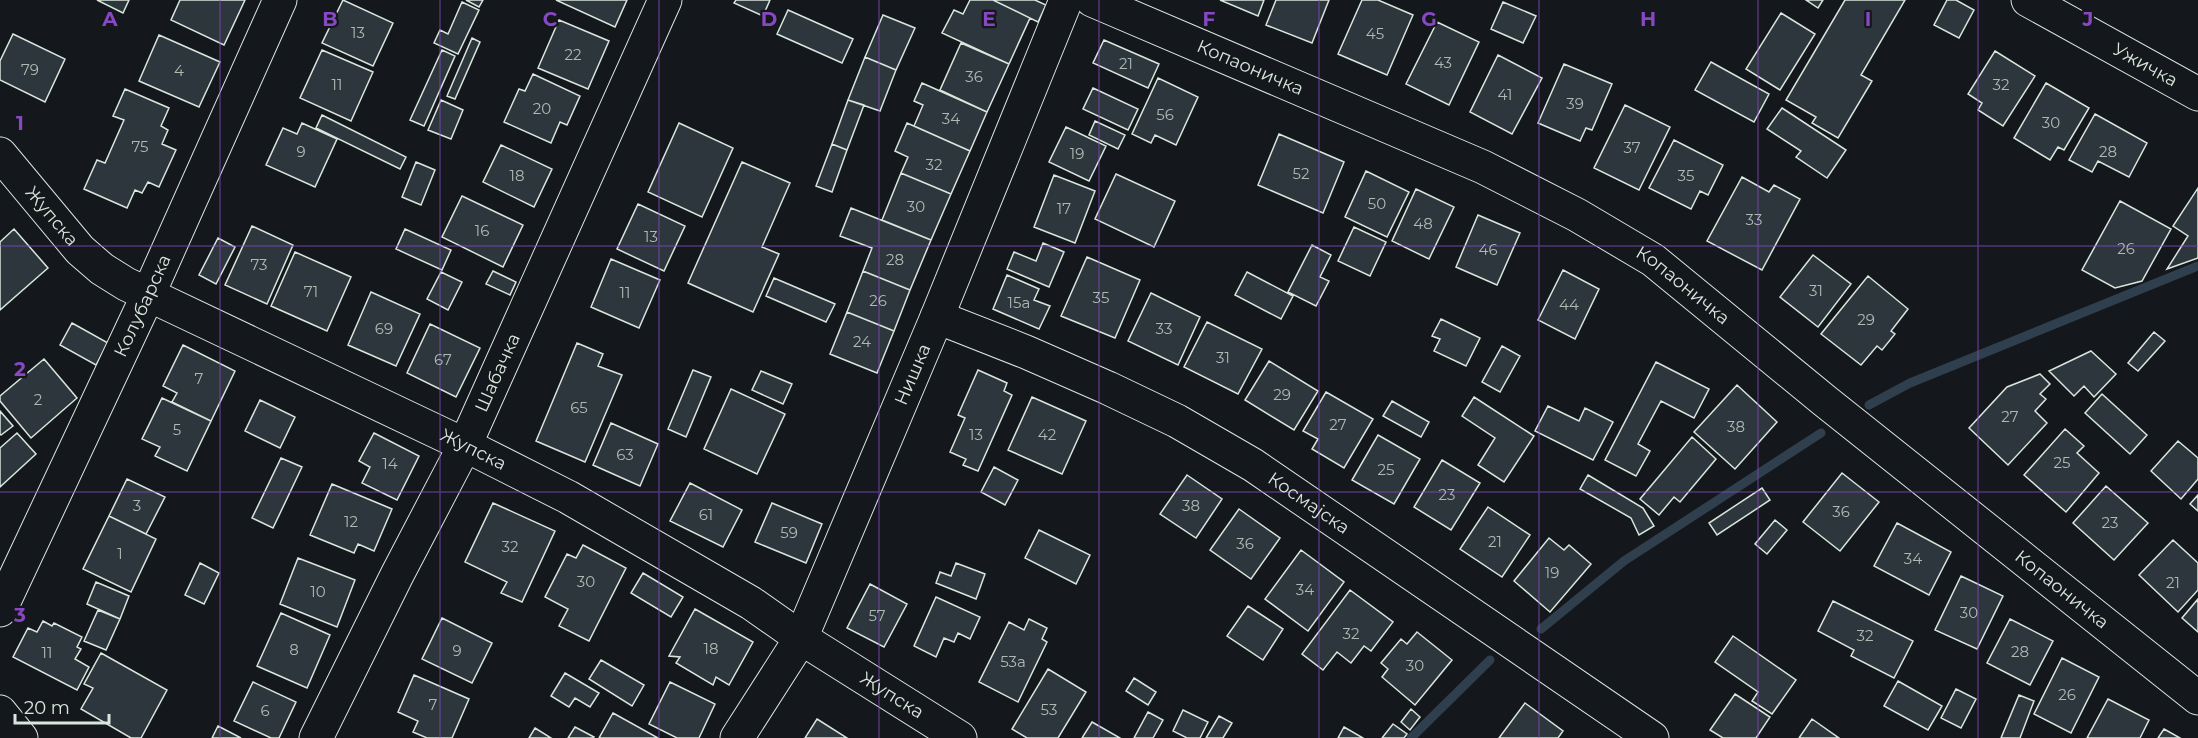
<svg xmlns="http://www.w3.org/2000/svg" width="2198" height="738" font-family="Montserrat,sans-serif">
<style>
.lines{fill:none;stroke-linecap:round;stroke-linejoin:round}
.stream{stroke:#2f3f4d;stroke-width:9}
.building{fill:#2c363c;stroke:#d8e6dc;stroke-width:1.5}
.minor-casing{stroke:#d8e6dc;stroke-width:35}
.minor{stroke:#14181c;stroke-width:33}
.grid{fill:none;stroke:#8948c3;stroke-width:1.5;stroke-opacity:0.55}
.labels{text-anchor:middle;stroke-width:4.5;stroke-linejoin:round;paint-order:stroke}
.number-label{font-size:15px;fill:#adbab4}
.street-label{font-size:18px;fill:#d8e6dc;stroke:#14181c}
.grid-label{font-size:20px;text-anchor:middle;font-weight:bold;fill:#8948c3;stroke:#14181c;stroke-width:4.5;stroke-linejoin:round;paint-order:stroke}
</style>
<rect width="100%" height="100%" fill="#14181c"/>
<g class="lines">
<!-- stream -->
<path class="stream" d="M 1869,405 L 1910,383 L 2198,266
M 1541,629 L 1624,561 L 1821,433
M 1411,738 L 1490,660"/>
</g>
<!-- building -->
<path class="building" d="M 97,0 L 129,0 L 123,13 Z
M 180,0 L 245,0 L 224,45 L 171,20 Z
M 343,0 L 393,23 L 373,66 L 322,43 Z
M 466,0 L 483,0 L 479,7 Z
M 556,0 L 627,0 L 615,27 Z
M 736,0 L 770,0 L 763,16 L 734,3 Z
M 970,0 L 993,0 L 1030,18 L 1009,64 L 942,33 L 954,10 L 963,14 Z
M 993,0 L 1035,0 L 1046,5 L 1038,22 Z
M 1220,0 L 1264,0 L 1258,16 Z
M 1276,0 L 1329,0 L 1312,43 L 1266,25 Z
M 1362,0 L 1378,0 L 1413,15 L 1387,75 L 1338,54 Z
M 1806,0 L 1823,0 L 1818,8 Z
M 1845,0 L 1905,0 L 1861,75 L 1872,81 L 1838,138 L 1812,123 L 1816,117 L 1786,100 Z
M 1947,0 L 1956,0 L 1974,10 L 1959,38 L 1934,25 Z
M 462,2 L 479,10 L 458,54 L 434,43 L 440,30 L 448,34 Z
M 1503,2 L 1536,16 L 1523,43 L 1491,29 Z
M 788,10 L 853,39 L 842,63 L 777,34 Z
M 1781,13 L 1815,34 L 1780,90 L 1746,69 Z
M 883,15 L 915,28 L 896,70 L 865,57 Z
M 559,20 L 609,41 L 588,89 L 538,68 Z
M 1437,22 L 1479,42 L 1449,105 L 1406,84 Z
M 13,34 L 65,59 L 45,102 L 0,80 L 0,61 Z
M 159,35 L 220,62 L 199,107 L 139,81 Z
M 472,38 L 480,42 L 455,99 L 447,96 Z
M 1104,40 L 1159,64 L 1148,88 L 1093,63 Z
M 961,43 L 1009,64 L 987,112 L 940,90 Z
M 322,50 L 373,72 L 351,121 L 300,98 Z
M 442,50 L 455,56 L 424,126 L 410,120 Z
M 1995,51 L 2035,76 L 2003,126 L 1978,110 L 1982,103 L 1968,94 Z
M 1498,55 L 1542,78 L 1512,134 L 1470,112 Z
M 865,57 L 896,70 L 880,111 L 848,100 Z
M 1711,62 L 1769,94 L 1754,122 L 1695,90 Z
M 1564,64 L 1612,84 L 1592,130 L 1586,128 L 1580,141 L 1538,123 Z
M 533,74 L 580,96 L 567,125 L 560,122 L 551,143 L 504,122 L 519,89 L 525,91 Z
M 1158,78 L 1198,97 L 1176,145 L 1155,135 L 1151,143 L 1132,134 Z
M 922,83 L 987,112 L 970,151 L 914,126 L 923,105 L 914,101 Z
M 2046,83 L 2089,108 L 2064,150 L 2058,147 L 2050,160 L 2014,138 Z
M 1093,88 L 1138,109 L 1128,130 L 1083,109 Z
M 125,89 L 169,108 L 161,126 L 168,130 L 162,144 L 176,150 L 159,187 L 148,182 L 142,193 L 135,190 L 127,208 L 84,189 L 97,160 L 105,163 L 124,120 L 113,116 Z
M 441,100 L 463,110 L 451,139 L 428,130 Z
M 848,100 L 864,105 L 847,150 L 832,144 Z
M 1625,105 L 1670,127 L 1639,190 L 1594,168 Z
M 1782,108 L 1846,150 L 1827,178 L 1796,157 L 1801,151 L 1767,129 Z
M 2095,114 L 2147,143 L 2129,177 L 2098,161 L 2092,172 L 2069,160 Z
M 322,115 L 406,157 L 400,169 L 316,128 Z
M 1095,121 L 1125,135 L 1118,149 L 1089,135 Z
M 302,123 L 337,139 L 315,187 L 266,165 L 283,128 L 297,134 Z
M 679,123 L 733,148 L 702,217 L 648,192 Z
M 907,123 L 970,151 L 951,194 L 901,173 L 908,157 L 895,151 Z
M 1066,127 L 1106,146 L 1089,181 L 1049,162 Z
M 1279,134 L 1344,162 L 1323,213 L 1258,185 Z
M 1674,140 L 1723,165 L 1708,195 L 1700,191 L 1691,209 L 1649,188 Z
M 832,144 L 847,150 L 832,192 L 816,186 Z
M 501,145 L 552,169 L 534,207 L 483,182 Z
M 416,162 L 435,170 L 421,205 L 402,197 Z
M 742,162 L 790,183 L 762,247 L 779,254 L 753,312 L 688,283 Z
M 1366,171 L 1409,192 L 1387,237 L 1345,217 Z
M 901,173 L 951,194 L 931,240 L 882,220 Z
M 1116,174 L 1175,201 L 1154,247 L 1095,219 Z
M 1054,175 L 1095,191 L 1075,243 L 1034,227 Z
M 1742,177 L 1769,192 L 1774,185 L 1800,199 L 1762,270 L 1707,241 Z
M 2198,188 L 2198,258 L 2167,269 L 2188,236 L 2173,226 Z
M 1416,189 L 1454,207 L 1429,259 L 1392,241 Z
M 462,196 L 523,225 L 503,267 L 442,237 Z
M 2120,201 L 2171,229 L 2142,281 L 2115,288 L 2082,270 Z
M 638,204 L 685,226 L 664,271 L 617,249 Z
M 851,208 L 931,240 L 910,290 L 863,271 L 872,248 L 840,236 Z
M 1478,215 L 1520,233 L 1497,285 L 1456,267 Z
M 252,226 L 293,245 L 267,304 L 225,285 Z
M 1354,227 L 1386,242 L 1370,276 L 1338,261 Z
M 14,229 L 48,268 L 0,310 L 0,242 Z
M 405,229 L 451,250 L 442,270 L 396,249 Z
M 218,238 L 235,247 L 216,284 L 199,275 Z
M 1043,243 L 1064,252 L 1049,287 L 1007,269 L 1014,252 L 1036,261 Z
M 1312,245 L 1331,255 L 1320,277 L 1329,281 L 1316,306 L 1288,292 Z
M 295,252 L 351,277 L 327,331 L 271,306 Z
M 1813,255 L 1851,284 L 1818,327 L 1780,297 Z
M 1087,257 L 1140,280 L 1115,338 L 1061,316 Z
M 611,259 L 660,280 L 639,328 L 591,307 Z
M 1563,270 L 1599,289 L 1575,339 L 1538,320 Z
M 493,271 L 516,282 L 510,295 L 486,284 Z
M 863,271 L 910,290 L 894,331 L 847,312 Z
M 441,272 L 462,282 L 448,310 L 427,299 Z
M 1247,272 L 1293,296 L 1281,319 L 1235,295 Z
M 1007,275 L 1039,289 L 1034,300 L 1050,306 L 1039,329 L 993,309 Z
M 1868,276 L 1908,309 L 1891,331 L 1895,334 L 1882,350 L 1877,346 L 1861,365 L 1821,334 Z
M 774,278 L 835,304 L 826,322 L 766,296 Z
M 371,292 L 420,314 L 396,366 L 348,345 Z
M 1151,293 L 1200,317 L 1178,365 L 1128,341 Z
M 847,312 L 894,331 L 877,373 L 830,354 Z
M 1441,319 L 1480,338 L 1466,366 L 1434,351 L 1440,339 L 1432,336 Z
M 1207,322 L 1262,349 L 1238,394 L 1184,367 Z
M 72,323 L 108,343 L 96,365 L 60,345 Z
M 430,324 L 480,348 L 456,397 L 407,373 Z
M 2154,332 L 2165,341 L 2138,371 L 2128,363 Z
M 577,343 L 603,354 L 598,366 L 622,375 L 585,462 L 536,441 Z
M 183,345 L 235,371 L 211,421 L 172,402 L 177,393 L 163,386 Z
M 1502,346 L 1520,356 L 1500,392 L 1482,382 Z
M 2091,351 L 2116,374 L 2094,397 L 2084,386 L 2074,396 L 2049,371 Z
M 44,359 L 77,398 L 31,438 L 0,401 L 0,396 Z
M 1269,361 L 1318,391 L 1294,430 L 1245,400 Z
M 1656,362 L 1709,389 L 1694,418 L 1661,401 L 1638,444 L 1650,451 L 1636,476 L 1605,460 Z
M 693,370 L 711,377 L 686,437 L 668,429 Z
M 978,370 L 1007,383 L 1004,391 L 1012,395 L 978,471 L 963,465 L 966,459 L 950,452 L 965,418 L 958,415 Z
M 761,371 L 792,384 L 783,404 L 752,390 Z
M 2040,374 L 2050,384 L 2040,394 L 2046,399 L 2035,411 L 2047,423 L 2008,465 L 1969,428 L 2007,387 Z
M 1737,385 L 1777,422 L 1735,469 L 1694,432 Z
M 731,389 L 785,414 L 757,474 L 704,449 Z
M 1326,392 L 1373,419 L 1344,468 L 1312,449 L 1318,439 L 1303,431 Z
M 2102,394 L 2147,435 L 2130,454 L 2085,413 Z
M 1032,397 L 1086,421 L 1062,474 L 1008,450 Z
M 1474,397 L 1534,436 L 1504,482 L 1478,465 L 1495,438 L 1462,416 Z
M 162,398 L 211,421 L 187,471 L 155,456 L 160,447 L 142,439 Z
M 260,400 L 295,417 L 280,448 L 245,431 Z
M 1392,401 L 1429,422 L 1421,437 L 1383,416 Z
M 1548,406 L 1579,421 L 1585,408 L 1613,422 L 1593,460 L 1535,431 Z
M 0,411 L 13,426 L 1,435 L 0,434 Z
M 611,423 L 658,444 L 640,486 L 593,465 Z
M 2065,429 L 2084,446 L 2077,453 L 2099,473 L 2066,512 L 2024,475 Z
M 17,433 L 36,454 L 0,487 L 0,448 Z
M 374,433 L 419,456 L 397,500 L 362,483 L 370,467 L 359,461 Z
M 1378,435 L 1420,459 L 1394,504 L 1352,480 Z
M 1692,437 L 1716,459 L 1680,502 L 1674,497 L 1659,515 L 1640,499 Z
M 2178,441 L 2198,458 L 2198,479 L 2181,499 L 2151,471 Z
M 281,458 L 302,467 L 273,528 L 252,518 Z
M 1442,460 L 1480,483 L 1451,530 L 1414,507 Z
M 994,467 L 1018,480 L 1005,505 L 981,492 Z
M 1842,473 L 1879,502 L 1840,551 L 1803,522 Z
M 1187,475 L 1222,499 L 1196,538 L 1160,514 Z
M 1588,475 L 1643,508 L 1654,526 L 1639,535 L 1631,518 L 1580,489 Z
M 127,479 L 165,497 L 146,534 L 109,516 Z
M 690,483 L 742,510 L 723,547 L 670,521 Z
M 332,484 L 392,509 L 374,551 L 358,544 L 354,553 L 310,535 Z
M 2106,486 L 2148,523 L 2114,560 L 2073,523 Z
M 1762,488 L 1770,500 L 1717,535 L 1709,523 Z
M 2198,495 L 2198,511 L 2190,504 Z
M 493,503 L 555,531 L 522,602 L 501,593 L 507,582 L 465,562 Z
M 772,503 L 822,524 L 806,563 L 755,542 Z
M 1488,507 L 1530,535 L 1502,577 L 1460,549 Z
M 1239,509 L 1280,538 L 1251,579 L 1210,550 Z
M 109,516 L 156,539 L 131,592 L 83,569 Z
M 1775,520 L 1787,530 L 1767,554 L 1755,544 Z
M 1897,523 L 1951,552 L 1929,595 L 1874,566 Z
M 1039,530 L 1090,555 L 1076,584 L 1025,558 Z
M 1549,538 L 1564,550 L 1569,545 L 1591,564 L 1550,612 L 1514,581 Z
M 2173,540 L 2198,563 L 2198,590 L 2178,612 L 2139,575 Z
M 583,545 L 626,568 L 589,641 L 559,626 L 568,609 L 545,597 L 567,554 L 576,558 Z
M 1301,550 L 1344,582 L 1308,631 L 1265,599 Z
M 298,558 L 355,580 L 337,627 L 280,604 Z
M 200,563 L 219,573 L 204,604 L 185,595 Z
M 956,563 L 985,574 L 976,599 L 936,583 L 940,572 L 951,576 Z
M 643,573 L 683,597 L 671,617 L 631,593 Z
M 1961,576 L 2003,596 L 1977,649 L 1935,630 Z
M 96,582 L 129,596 L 120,619 L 87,604 Z
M 870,584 L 907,604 L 884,647 L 847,628 Z
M 1350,590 L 1393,622 L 1371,651 L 1364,646 L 1351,663 L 1337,652 L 1323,670 L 1302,654 Z
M 936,597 L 980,617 L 970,639 L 958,633 L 954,642 L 944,638 L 936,657 L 914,646 Z
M 2198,599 L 2198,632 L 2182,618 Z
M 1833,601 L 1913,641 L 1894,678 L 1851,656 L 1854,650 L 1818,631 Z
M 1248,606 L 1283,629 L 1263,660 L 1227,636 Z
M 695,609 L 753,642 L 729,685 L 716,677 L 713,685 L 676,663 L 680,657 L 669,656 Z
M 98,610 L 120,619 L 106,650 L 84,641 Z
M 281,613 L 330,635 L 307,688 L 257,666 Z
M 442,618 L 492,643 L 472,683 L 422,659 Z
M 1029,619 L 1047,628 L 1042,639 L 1047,642 L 1018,702 L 979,682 L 1009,622 L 1024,630 Z
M 2010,619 L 2053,641 L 2030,685 L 1987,663 Z
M 43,621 L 52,626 L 54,623 L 82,637 L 77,647 L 81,649 L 75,659 L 89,667 L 77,690 L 13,657 L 28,628 L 37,632 Z
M 1417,632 L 1452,660 L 1415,705 L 1382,677 L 1388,669 L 1381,663 L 1401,639 L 1407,644 Z
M 1733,636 L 1796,680 L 1772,714 L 1752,701 L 1758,692 L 1715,662 Z
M 101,653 L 167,690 L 141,738 L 131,738 L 81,709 L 93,688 L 84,684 Z
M 2062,658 L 2099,677 L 2071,733 L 2034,714 Z
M 601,660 L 644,685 L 632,706 L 589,679 Z
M 1048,669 L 1086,692 L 1058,738 L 1027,738 L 1012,729 Z
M 565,673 L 599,693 L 590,707 L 575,698 L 569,707 L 551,696 Z
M 414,675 L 469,699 L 452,738 L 427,738 L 413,732 L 418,721 L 398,712 Z
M 1134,678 L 1156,692 L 1148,705 L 1126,691 Z
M 1898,681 L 1942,706 L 1928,730 L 1884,706 Z
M 253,682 L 296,702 L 279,738 L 271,738 L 234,721 Z
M 670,682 L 715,704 L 699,738 L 677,738 L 649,724 Z
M 1956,689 L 1976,699 L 1961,728 L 1941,718 Z
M 1735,694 L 1770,717 L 1756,738 L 1723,738 L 1710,730 Z
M 2019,695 L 2034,701 L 2020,738 L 2001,738 Z
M 2108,699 L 2149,720 L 2140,738 L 2087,738 Z
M 1525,703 L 1563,731 L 1558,738 L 1499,738 Z
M 1411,709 L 1420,717 L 1410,730 L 1401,722 Z
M 1183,710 L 1208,722 L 1200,738 L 1187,738 L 1173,731 Z
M 1148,712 L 1163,720 L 1153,738 L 1134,738 Z
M 613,713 L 658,738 L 599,738 Z
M 1219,716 L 1232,723 L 1223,738 L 1206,738 Z
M 817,719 L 847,738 L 805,738 Z
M 1812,719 L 1839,738 L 1799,738 Z
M 1092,722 L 1120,738 L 1082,738 Z
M 1393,724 L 1407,734 L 1404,738 L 1382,738 Z
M 218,726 L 241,738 L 212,738 Z
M 575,727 L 594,737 L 593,738 L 568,738 Z
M 1344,727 L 1363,738 L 1338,738 Z
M 535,728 L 551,738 L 529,738 Z
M 2164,729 L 2180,738 L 2158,738 Z"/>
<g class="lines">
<!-- minor casing -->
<g class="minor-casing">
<g id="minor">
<path id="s1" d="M 1092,0 L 1483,167 L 1577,215 L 1653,260 L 1825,401 L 2198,698"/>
<path id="s2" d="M 2028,0 L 2198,94"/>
<path id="s3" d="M 0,154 L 80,250 L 102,269 L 126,284 L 465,445 L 568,497 L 751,603 L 801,638 L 960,738"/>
<path id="s4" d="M 937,317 L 1026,352 L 1108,388 L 1177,421 L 1253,465 L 1652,738"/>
<path id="s5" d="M 0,610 L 148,295 L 280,0"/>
<path d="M 0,712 L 21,738"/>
<path id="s6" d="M 316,738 L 397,575 L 465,445 L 665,0"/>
<path id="s7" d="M 737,738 L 801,638 L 937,317 L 1066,0"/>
</g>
</g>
<!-- minor -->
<use href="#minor" class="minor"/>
</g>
<!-- grid -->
<path class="grid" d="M 220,0 L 220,738M 440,0 L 440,738M 659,0 L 659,738M 879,0 L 879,738M 1099,0 L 1099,738M 1319,0 L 1319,738M 1539,0 L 1539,738M 1758,0 L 1758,738M 1978,0 L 1978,738M 0,246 L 2198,246M 0,492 L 2198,492"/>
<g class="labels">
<!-- number labels -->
<g class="number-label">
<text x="358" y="38">13</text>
<text x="1375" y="39">45</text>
<text x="573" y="60">22</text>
<text x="1443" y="68">43</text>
<text x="1126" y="69">21</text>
<text x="30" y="75">79</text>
<text x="179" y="76">4</text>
<text x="974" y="82">36</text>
<text x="337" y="90">11</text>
<text x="2001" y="90">32</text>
<text x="1505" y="100">41</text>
<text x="1575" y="109">39</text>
<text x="542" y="114">20</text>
<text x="1165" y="120">56</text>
<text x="951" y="124">34</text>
<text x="2051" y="128">30</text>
<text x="140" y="152">75</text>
<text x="1632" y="153">37</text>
<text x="301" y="157">9</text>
<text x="2108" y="157">28</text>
<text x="1077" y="159">19</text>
<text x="934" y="170">32</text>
<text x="1301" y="179">52</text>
<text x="517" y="181">18</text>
<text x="1686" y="181">35</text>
<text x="1377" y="209">50</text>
<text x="916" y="212">30</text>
<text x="1064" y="214">17</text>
<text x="1754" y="225">33</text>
<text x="1423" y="229">48</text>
<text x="482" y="236">16</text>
<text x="651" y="242">13</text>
<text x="2126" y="254">26</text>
<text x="1488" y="255">46</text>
<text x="895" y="265">28</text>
<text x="259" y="270">73</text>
<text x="1816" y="296">31</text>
<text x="311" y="297">71</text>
<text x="625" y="298">11</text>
<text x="1101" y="303">35</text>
<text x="878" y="306">26</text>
<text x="1019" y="308">15a</text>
<text x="1569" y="310">44</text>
<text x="1866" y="325">29</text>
<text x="384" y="334">69</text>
<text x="1164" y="334">33</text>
<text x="862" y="347">24</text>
<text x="1223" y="363">31</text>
<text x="443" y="365">67</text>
<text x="199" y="384">7</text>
<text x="1282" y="400">29</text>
<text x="38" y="405">2</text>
<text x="579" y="413">65</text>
<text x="2010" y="422">27</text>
<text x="1338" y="430">27</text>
<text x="1736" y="432">38</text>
<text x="177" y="435">5</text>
<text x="976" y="440">13</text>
<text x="1047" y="440">42</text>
<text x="625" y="460">63</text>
<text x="2062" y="468">25</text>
<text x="390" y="469">14</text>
<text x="1386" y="475">25</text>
<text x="1447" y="500">23</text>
<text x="137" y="511">3</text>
<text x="1191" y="511">38</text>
<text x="1841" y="517">36</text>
<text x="706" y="520">61</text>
<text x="351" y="527">12</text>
<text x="2110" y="528">23</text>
<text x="789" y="538">59</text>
<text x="1495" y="547">21</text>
<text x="1245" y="549">36</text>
<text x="510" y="552">32</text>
<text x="120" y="559">1</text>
<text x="1913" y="564">34</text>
<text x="1552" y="578">19</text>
<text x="586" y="587">30</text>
<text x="2173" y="588">21</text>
<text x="1305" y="595">34</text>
<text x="318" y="597">10</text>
<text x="1969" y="618">30</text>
<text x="877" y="621">57</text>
<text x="1351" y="639">32</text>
<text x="1865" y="641">32</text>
<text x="711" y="654">18</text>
<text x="294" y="655">8</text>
<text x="457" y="656">9</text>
<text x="2020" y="657">28</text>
<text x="47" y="658">11</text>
<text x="1013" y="667">53a</text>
<text x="1415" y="671">30</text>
<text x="2067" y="700">26</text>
<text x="433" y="710">7</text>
<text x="1049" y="715">53</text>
<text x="265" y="716">6</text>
</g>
<!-- street labels -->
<g class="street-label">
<text dy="6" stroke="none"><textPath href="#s2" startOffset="134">Ужичка</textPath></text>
<text dy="6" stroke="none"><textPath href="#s1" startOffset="172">Копаоничка</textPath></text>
<text dy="6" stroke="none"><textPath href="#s3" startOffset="81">Жупска</textPath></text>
<text dy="6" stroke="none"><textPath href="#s1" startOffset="658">Копаоничка</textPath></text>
<text dy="6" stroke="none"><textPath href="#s5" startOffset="336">Колубарска</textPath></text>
<text dy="6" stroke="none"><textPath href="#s6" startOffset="408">Шабачка</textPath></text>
<text dy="6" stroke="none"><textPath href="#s7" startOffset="405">Нишка</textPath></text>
<text dy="6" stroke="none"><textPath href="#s3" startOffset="567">Жупска</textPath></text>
<text dy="6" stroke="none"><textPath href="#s4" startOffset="417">Космајска</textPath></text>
<text dy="6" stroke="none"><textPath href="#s1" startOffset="1144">Копаоничка</textPath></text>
<text dy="6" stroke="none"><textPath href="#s3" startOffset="1053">Жупска</textPath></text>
</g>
</g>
<g class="grid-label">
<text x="110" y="26">A</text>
<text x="330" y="26">B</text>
<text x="550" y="26">C</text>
<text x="769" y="26">D</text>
<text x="989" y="26">E</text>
<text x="1209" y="26">F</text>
<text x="1429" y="26">G</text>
<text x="1648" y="26">H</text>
<text x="1868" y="26">I</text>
<text x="2088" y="26">J</text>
<text x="20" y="130">1</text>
<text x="20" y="376">2</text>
<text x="20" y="622">3</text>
</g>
<!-- scale -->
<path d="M15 714v9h94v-9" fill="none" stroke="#d8e6dc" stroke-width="3"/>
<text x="24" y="714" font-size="18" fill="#d8e6dc" stroke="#14181c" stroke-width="4.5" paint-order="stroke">20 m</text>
</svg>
